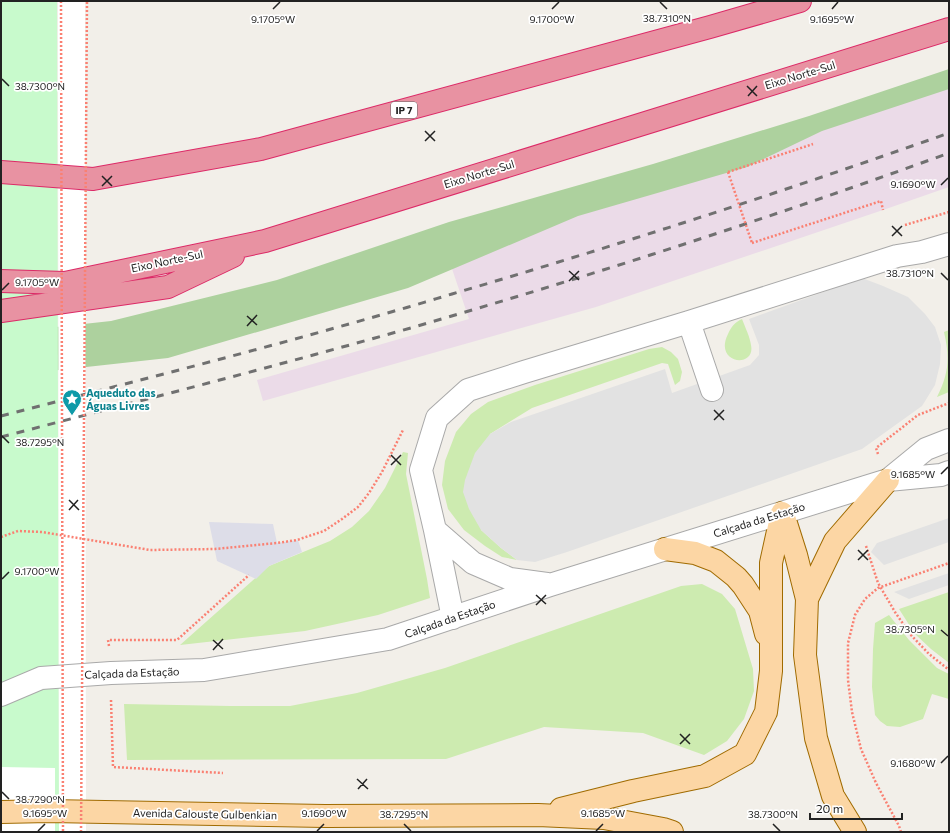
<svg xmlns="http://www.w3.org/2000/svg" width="950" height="833" font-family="Commissioner,sans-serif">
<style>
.industrial{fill:#ebdbe8}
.grass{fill:#cdebb0}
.forest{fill:#add19e}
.park{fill:#c8facc}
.parking{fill:#e2e2e2}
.plaza{fill:#dddde8}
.pier{fill:#fff}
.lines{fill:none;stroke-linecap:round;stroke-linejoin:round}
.minor-casing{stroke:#a9a9a9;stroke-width:24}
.major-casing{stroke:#a06b00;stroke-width:24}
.highway-casing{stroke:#dc2a67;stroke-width:24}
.path{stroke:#fa8072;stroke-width:2.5;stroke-dasharray:2 2;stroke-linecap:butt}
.minor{stroke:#fff;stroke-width:22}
.major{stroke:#fcd6a4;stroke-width:22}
.highway{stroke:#e892a2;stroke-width:22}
.rail{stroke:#707070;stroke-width:3;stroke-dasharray:8 8;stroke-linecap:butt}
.path-bridge{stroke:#fa8072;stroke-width:2.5;stroke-dasharray:2 2;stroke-linecap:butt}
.ticks{fill:none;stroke:#222;stroke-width:1.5}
.labels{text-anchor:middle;stroke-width:3.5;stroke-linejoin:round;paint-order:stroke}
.shield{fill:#fff;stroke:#646464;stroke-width:1}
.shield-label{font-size:10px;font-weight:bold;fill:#222}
.street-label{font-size:11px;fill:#222;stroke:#fff}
.culture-label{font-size:11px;font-weight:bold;fill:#0d838f;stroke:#fff;text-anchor:start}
.ticks-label{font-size:10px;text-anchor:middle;fill:#222;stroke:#fff;stroke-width:3.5;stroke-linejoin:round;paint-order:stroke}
</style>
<rect width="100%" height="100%" fill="#f2efe9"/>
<!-- industrial -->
<path class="industrial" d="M 949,84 L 949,187 L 883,210 L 596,307 L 263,401 L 257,380 L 469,319 L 447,254 Z"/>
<!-- grass -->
<path class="grass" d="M 742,319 C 745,327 750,337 751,345 C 756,369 713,364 728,334 C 731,327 735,322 742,319 Z
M 949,330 L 949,392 L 937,397 C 949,373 950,358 944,332 Z
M 662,347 L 671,352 L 678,359 L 682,372 L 680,381 L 675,385 L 668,364 L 662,363 L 532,408 L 490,434 L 481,530 L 501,548 L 517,560 L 502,557 L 485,546 L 464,530 L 448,509 L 442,485 L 445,461 L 456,432 L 471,414 L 488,402 L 535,385 L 649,349 Z
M 403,452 L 408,453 L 406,474 L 427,579 L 430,598 L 378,615 L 305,631 L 180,645 L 269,566 L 330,541 L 352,527 L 369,511 L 385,488 Z
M 702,584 L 722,594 L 735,609 L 753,669 L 754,691 L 744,719 L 727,741 L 704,755 L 643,733 L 544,727 L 446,759 L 127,760 L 124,704 L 230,706 L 290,706 L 357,693 L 445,668 L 681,586 Z
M 949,592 L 949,663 L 931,649 L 915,634 L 899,609 Z
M 889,615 L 909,640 L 937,668 L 949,674 L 949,699 L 932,694 L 923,719 L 900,727 L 887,726 L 880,721 L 875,715 L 872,687 L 873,649 L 875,623 Z"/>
<!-- forest -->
<path class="forest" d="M 949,69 L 949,89 L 822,131 L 747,167 L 578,216 L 408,288 L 168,358 L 41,372 L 1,333 L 111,321 L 277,280 L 449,222 L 653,164 L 809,116 Z"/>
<!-- park -->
<path class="park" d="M 1,1 L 57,1 L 59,832 L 1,832 Z"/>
<!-- parking -->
<path class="parking" d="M 862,278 L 883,286 L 908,297 L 925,314 L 935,327 L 941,345 L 940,364 L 935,385 L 922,406 L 862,449 L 567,552 L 535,562 L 517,560 L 501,548 L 481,530 L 469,509 L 463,492 L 465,480 L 475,453 L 490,434 L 511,422 L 665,369 L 672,393 L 750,365 L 759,355 L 759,345 L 749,319 Z
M 949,518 L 949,542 L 884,565 L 871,552 L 877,543 Z
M 949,573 L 949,585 L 909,599 L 894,592 Z"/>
<!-- plaza -->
<path class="plaza" d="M 209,522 L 273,524 L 277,543 L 298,540 L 302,552 L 269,566 L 256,579 L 217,561 Z"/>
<!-- pier -->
<path class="pier" d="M 58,1 L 85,1 L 86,832 L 59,832 Z
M 1,767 L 55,768 L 55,832 L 1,832 Z"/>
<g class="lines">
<!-- minor casing -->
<g class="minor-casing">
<path id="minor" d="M 689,322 L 712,390
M 888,480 L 926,449 L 949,440
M 435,530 L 473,563 L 510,579 L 547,584
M 453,618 L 435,530 L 421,470 L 437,418 L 468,390 L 524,372 L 689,322 L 897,256 L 922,252 L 949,244
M 1,695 L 41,678 L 111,673 L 204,670 L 388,639 L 550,585 L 888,480 L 941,475 L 949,472"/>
</g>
<!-- major casing -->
<g class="major-casing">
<path id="major" d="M 783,514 L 796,555 L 807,599
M 665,549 L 695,553 L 716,561 L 736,577 L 743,585 L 760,611 L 766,634
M 561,809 L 633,791 L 705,776 L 745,754 L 766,712 L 771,671 L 771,563 L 782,513
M 1,812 L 50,811 L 325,816 L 538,815 L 604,818 L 663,829 L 672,832
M 855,832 L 833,796 L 816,738 L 805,655 L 807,599 L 835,541 L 888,480"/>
</g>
<!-- highway casing -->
<g class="highway-casing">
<path id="highway" d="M 1,172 L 93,179 L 261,149 L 710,27 L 800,1
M 1,281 L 65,283 L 265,241 L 949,29
M 1,311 L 168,287 L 233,256"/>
</g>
<!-- path -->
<path class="path" d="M 728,172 L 813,144
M 905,225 L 949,212
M 752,243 L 881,201 L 883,210
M 878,454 L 876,448 L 918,415 L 949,403
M 1,537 L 18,531 L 42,532 L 150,550 L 215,549 L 277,543 L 297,540 L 324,531 L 342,519 L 358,507 L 369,493 L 382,472 L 403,430
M 866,546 L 878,583 L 895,612 L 910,634 L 929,654 L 949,670
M 109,646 L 108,640 L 177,640 L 249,575
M 111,700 L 113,767 L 223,773
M 901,832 L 899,826 L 876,783 L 861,749 L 852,712 L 848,680 L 848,643 L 855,615 L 865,599 L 878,588 L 949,563"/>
<!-- minor -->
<use href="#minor" class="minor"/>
<!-- major -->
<use href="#major" class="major"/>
<!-- highway -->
<use href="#highway" class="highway"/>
<!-- rail -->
<path class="rail" d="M 1,416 C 152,377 303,339 452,294 C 619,245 785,191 949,133
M 1,437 C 139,401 277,366 414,327 C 594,275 773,217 949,153"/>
<!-- path-bridge -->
<path class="path-bridge" d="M 61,1 L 63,832
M 728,172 L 752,243
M 81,832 L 87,1"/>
</g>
<!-- ticks -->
<path class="ticks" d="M 660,2 L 667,9M 273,9 L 280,2M 552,9 L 559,2M 832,9 L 838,2M 2,79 L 9,86M 747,86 L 757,96M 748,96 L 757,86M 425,131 L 435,141M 425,141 L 435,131M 102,176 L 112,186M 941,185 L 948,178M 102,186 L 112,176M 892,226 L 902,236M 892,236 L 902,226M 569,271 L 579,280M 941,273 L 948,280M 569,281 L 579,271M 2,290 L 9,283M 247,316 L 257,325M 247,326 L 257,315M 714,410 L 724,420M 714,420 L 724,410M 2,436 L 9,443M 391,455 L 401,465M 391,465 L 401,455M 941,474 L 948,467M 69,500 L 79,510M 69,510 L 78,500M 858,550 L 868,560M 858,560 L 868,550M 2,579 L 9,572M 536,595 L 546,604M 536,605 L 546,595M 941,630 L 948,636M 213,640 L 223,649M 213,650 L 223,639M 680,734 L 690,744M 680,744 L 690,734M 941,763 L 948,756M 357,779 L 368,789M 358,789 L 367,779M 2,792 L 9,799M 404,824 L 411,831M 773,824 L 780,831M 38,831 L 45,824M 317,831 L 324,824M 596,831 L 603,824"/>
<!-- icons -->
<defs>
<g id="sight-pin" transform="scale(1)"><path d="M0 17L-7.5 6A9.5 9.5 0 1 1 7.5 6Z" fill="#0f9aa8" stroke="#fff"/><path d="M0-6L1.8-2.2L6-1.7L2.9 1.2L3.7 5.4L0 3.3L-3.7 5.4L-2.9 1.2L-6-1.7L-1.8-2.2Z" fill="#fff"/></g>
</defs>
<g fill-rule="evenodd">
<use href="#sight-pin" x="72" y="399"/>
</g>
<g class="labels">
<!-- shield labels -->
<rect class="shield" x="391" y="102" width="26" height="16" rx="3"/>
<g class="shield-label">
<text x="404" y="114">IP 7</text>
</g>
<!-- street labels -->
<g class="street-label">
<text transform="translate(800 75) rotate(-17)" y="4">Eixo Norte-Sul</text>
<text transform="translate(479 174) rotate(-17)" y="4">Eixo Norte-Sul</text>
<text transform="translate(167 261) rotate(-12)" y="4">Eixo Norte-Sul</text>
<text transform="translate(759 520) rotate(-17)" y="4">Calçada da Estação</text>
<text transform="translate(450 619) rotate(-19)" y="4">Calçada da Estação</text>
<text transform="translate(132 673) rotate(-2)" y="4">Calçada da Estação</text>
<text transform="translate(205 814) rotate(1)" y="4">Avenida Calouste Gulbenkian</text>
</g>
<!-- culture labels -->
<g class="culture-label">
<text x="86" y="397">Aqueduto das<tspan x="86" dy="13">Águas Livres</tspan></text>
</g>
</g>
<g class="ticks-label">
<text x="667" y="22">38.7310°N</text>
<text x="273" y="23">9.1705°W</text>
<text x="552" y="23">9.1700°W</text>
<text x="832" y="23">9.1695°W</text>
<text x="40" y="90">38.7300°N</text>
<text x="913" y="188">9.1690°W</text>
<text x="910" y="277">38.7310°N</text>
<text x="37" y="286">9.1705°W</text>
<text x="40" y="446">38.7295°N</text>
<text x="913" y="478">9.1685°W</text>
<text x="37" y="575">9.1700°W</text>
<text x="910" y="633">38.7305°N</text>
<text x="913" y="767">9.1680°W</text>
<text x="40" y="803">38.7290°N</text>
<text x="45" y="817">9.1695°W</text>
<text x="324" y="817">9.1690°W</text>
<text x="603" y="817">9.1685°W</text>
<text x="404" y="818">38.7295°N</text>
<text x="773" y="818">38.7300°N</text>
</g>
<!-- border -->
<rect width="950" height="833" fill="none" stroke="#222222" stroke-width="4"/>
<!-- scale -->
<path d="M810 813v6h92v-6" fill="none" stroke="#222222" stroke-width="2"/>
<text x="816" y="813" font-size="12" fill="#222222" stroke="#ffffff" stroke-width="3" paint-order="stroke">20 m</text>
</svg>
